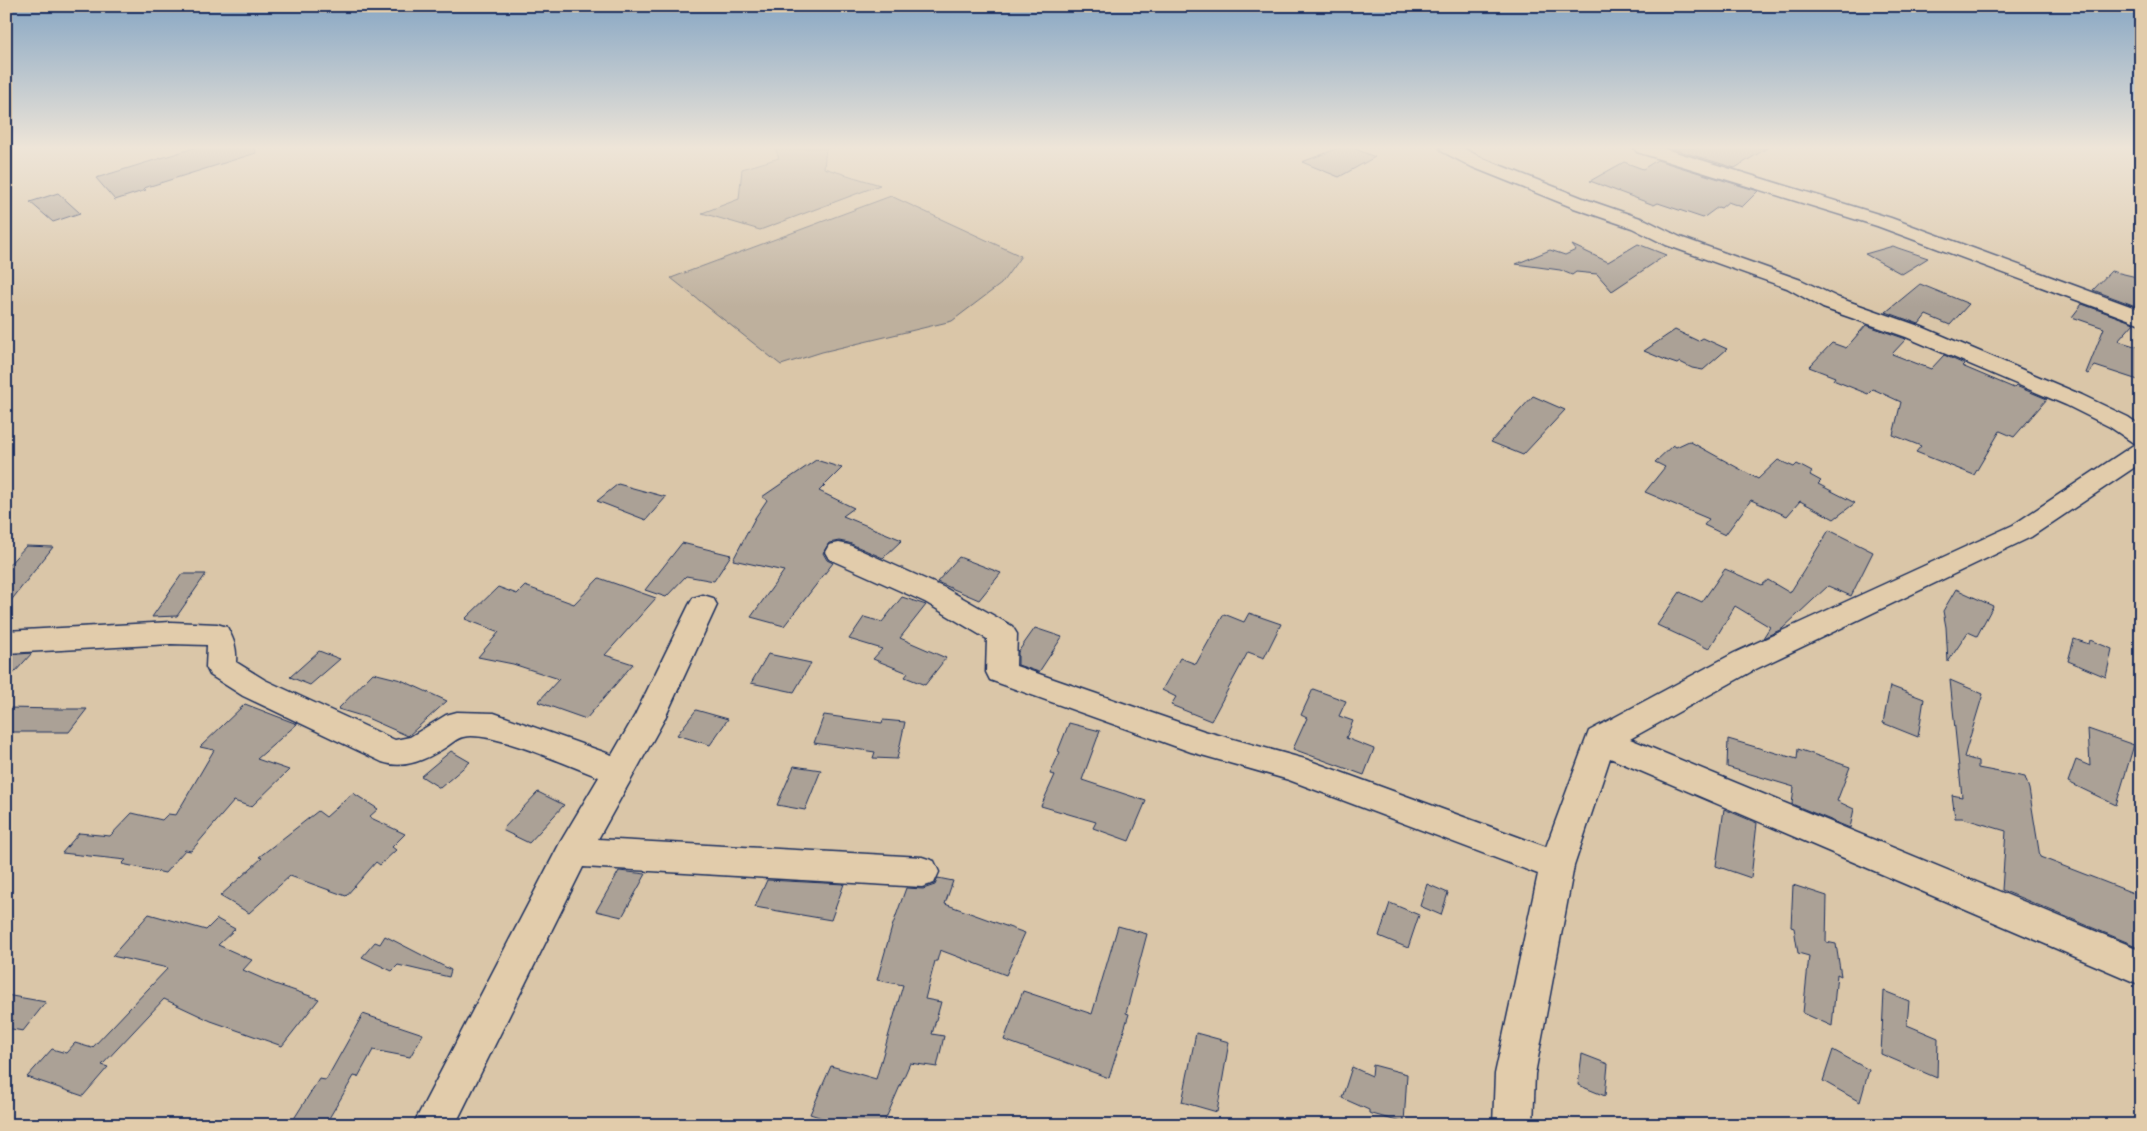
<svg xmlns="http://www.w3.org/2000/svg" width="2147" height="1131" font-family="Mynerve,sans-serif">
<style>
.green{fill:#beb09d;stroke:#6c707e}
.building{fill:#aba196;stroke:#1b2f5e}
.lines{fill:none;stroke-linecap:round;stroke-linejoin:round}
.minor-casing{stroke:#1b2f5e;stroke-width:3}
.minor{fill:#e2ccab;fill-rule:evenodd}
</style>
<rect width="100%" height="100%" fill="#dac6a8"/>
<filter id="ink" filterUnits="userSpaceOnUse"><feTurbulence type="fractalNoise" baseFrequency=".02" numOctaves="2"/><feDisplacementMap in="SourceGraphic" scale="10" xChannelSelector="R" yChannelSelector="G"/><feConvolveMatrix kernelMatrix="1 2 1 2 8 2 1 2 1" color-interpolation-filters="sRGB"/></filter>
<g filter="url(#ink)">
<!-- green -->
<path class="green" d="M 775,148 L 826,148 L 824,168 L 880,185 L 760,230 L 702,213 L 739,199 L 742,169 L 779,158 Z
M 891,196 L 1021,256 L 1001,284 L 952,321 L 822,352 L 781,365 L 671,278 Z"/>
<!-- building -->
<path class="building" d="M 194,148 L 255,148 L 256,153 L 144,188 L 146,190 L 115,200 L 96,178 Z
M 1339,148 L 1353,148 L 1375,157 L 1339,177 L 1302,162 Z
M 1674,148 L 1767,148 L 1735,168 L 1673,149 Z
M 1657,160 L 1758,191 L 1742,207 L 1728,202 L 1721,208 L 1718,207 L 1703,218 L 1658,203 L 1654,205 L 1590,181 L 1624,162 L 1643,169 Z
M 58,193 L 80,213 L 53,222 L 30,202 Z
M 1638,244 L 1666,255 L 1612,291 L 1597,274 L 1576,272 L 1572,275 L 1560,270 L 1516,264 L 1550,250 L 1565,255 L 1576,250 L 1572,245 L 1608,262 Z
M 1893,246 L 1898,248 L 1928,258 L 1902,274 L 1865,254 Z
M 2111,271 L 2141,278 L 2141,308 L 2093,290 Z
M 1920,284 L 1969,304 L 1950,325 L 1926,315 L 1919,324 L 1886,312 Z
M 2082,304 L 2134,323 L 2118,341 L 2141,348 L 2141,381 L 2095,366 L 2088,374 L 2086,373 L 2104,328 L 2072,317 Z
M 1866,325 L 1906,339 L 1892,354 L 1931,369 L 1944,355 L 1964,364 L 1962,366 L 2014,388 L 2016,386 L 2047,399 L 2014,437 L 2000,431 L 1974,475 L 1916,452 L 1921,446 L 1893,435 L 1901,402 L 1873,389 L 1868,394 L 1833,380 L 1835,377 L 1809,367 L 1832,343 L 1846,348 Z
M 1675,330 L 1698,341 L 1703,338 L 1727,349 L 1703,370 L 1692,368 L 1680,362 L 1677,364 L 1668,361 L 1644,351 Z
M 1533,396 L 1565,410 L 1523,455 L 1491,442 Z
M 1689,441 L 1758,479 L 1778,460 L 1794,467 L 1797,464 L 1812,472 L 1810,475 L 1821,481 L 1818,484 L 1855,503 L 1834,519 L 1800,501 L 1787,516 L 1751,500 L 1725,535 L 1704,525 L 1709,519 L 1645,492 L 1665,467 L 1655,462 L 1673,445 L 1676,447 Z
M 816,460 L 842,468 L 819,491 L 854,508 L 843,516 L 902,540 L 883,558 L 849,543 L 839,541 L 829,543 L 823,553 L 827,560 L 833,563 L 784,626 L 751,617 L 784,571 L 733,560 L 755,518 L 767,500 L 762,497 Z
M 618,484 L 666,497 L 646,520 L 597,501 Z
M 1829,530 L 1873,552 L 1851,596 L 1828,586 L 1782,629 L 1763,638 L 1770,627 L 1735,606 L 1709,649 L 1657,625 L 1680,592 L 1702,602 L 1725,569 L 1762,585 L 1768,580 L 1790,593 Z
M 682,543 L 731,555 L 714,581 L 686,576 L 666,597 L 645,590 Z
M 26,546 L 53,547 L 6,607 L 6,568 Z
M 959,557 L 1001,573 L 979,600 L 937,582 Z
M 182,574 L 206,574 L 177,616 L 152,617 Z
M 599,578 L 656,598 L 605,655 L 633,664 L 586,719 L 538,702 L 559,679 L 513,664 L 478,657 L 499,632 L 465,619 L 498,587 L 517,594 L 525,586 L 574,604 Z
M 1956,589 L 1993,606 L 1977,636 L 1968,632 L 1948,662 L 1946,627 L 1943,611 Z
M 902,597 L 926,605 L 900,638 L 946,658 L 925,685 L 905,677 L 908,673 L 873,659 L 882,649 L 849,639 L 864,617 L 882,622 Z
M 1249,613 L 1281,624 L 1264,658 L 1248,652 L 1211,721 L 1171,705 L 1176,697 L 1162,690 L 1180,658 L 1196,664 L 1224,614 L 1244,622 Z
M 1035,628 L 1062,637 L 1039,672 L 1018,665 L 1018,652 Z
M 2074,639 L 2089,644 L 2090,640 L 2112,649 L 2106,677 L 2068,661 Z
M 319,651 L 340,659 L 310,685 L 290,677 Z
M 32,653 L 6,682 L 6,655 Z
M 768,654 L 811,663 L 794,692 L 751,683 Z
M 373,673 L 401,680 L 447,701 L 408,736 L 365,717 L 338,709 Z
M 1950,680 L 1983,694 L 1964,757 L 1978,761 L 1978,768 L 2025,777 L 2029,789 L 2040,857 L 2141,896 L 2141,948 L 2002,890 L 2006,831 L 1962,818 L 1955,818 L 1952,795 L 1962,797 Z
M 1890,686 L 1924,699 L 1918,737 L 1883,723 Z
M 1313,689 L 1346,701 L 1339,716 L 1353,721 L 1346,738 L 1374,749 L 1364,775 L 1293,749 L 1307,718 L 1301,715 Z
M 245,704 L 297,724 L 257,759 L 289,770 L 251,807 L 234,801 L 191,851 L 185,850 L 165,873 L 122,864 L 126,860 L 62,853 L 79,833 L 110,836 L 132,813 L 162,820 L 168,814 L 176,815 L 214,750 L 200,747 Z
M 6,708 L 60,709 L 87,709 L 69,732 L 6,732 Z
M 696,710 L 728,719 L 710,745 L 677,735 Z
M 824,715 L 882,723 L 883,720 L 905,722 L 897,759 L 873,758 L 875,752 L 814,743 Z
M 1069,723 L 1100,731 L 1082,780 L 1146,801 L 1129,841 L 1093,828 L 1096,822 L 1041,806 L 1055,775 L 1050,774 L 1060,752 L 1058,751 Z
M 2088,729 L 2134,745 L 2116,805 L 2068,782 L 2076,760 L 2090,766 Z
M 1728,739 L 1797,759 L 1798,749 L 1850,767 L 1837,801 L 1854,809 L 1850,828 L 1792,804 L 1794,787 L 1727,767 Z
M 451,751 L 470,762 L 440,788 L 421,776 Z
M 794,766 L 821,770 L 805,810 L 777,805 Z
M 538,792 L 564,805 L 529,843 L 502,830 Z
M 353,793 L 378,809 L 369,817 L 405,834 L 392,847 L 396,850 L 380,865 L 376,862 L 346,896 L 290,876 L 249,913 L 220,896 L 262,858 L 259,857 L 318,811 L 326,817 Z
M 1724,809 L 1757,823 L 1751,878 L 1716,866 Z
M 619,871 L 646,874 L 622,917 L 596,911 Z
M 938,878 L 953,881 L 945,904 L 1025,933 L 1006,975 L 940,950 L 937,961 L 935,961 L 925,999 L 941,1002 L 932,1034 L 944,1036 L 937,1067 L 910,1063 L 883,1125 L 844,1125 L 810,1114 L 831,1066 L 876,1079 L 903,985 L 877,980 L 892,927 L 906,888 L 923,889 L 935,885 Z
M 767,880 L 844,884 L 831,920 L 755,907 Z
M 1427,884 L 1448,893 L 1441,915 L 1420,906 Z
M 1793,885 L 1827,896 L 1826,942 L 1836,944 L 1841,976 L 1837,974 L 1832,1026 L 1803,1013 L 1809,956 L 1798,953 L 1794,928 L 1791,927 Z
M 1390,903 L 1419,915 L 1408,948 L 1379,936 Z
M 149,914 L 206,930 L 217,919 L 235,929 L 218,945 L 252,960 L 243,970 L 275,984 L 319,999 L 282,1046 L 211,1021 L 164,999 L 102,1065 L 108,1067 L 83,1096 L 27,1077 L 52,1049 L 66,1053 L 75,1043 L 92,1048 L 168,968 L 112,956 Z
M 1118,926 L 1147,934 L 1126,1013 L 1129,1014 L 1109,1078 L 1004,1040 L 1023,991 L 1092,1014 Z
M 385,936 L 451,970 L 449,977 L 398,965 L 392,971 L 362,957 L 375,942 L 380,944 Z
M 1884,991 L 1909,1001 L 1907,1025 L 1938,1038 L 1937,1078 L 1881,1054 Z
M 6,995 L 46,1002 L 23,1031 L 6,1028 Z
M 363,1014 L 423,1034 L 410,1057 L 373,1050 L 358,1077 L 354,1076 L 325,1125 L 290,1125 L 319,1079 L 326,1080 Z
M 1196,1033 L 1229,1042 L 1217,1112 L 1182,1102 Z
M 1833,1050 L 1869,1070 L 1860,1102 L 1823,1081 Z
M 1582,1054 L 1608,1064 L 1605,1096 L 1578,1085 Z
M 1373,1065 L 1407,1074 L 1404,1123 L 1369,1113 L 1369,1110 L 1342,1098 L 1352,1067 L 1372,1076 Z"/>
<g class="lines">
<!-- minor casing -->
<g class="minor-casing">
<path id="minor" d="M 1440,148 L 1463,148 L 1484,159 L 1588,200 L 1646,220 L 1680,237 L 1801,280 L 1839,298 L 1922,327 L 2082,395 L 2128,417 L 2141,426 L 2141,463 L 2031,537 L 1756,669 L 1630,739 L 2141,950 L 2141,985 L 1610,758 L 1574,866 L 1535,1074 L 1533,1125 L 1493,1125 L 1495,1074 L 1538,874 L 1289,780 L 1191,752 L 990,680 L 986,672 L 987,639 L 925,602 L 829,559 L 825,552 L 829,545 L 839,543 L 849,545 L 945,588 L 1012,626 L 1017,634 L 1016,666 L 1204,731 L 1305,759 L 1546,847 L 1589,731 L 1734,653 L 2013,525 L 2132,446 L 2138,444 L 2132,442 L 2110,427 L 2066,405 L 1906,337 L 1823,308 L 1787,288 L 1666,245 L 1632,228 L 1574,208 L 1472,167 L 1443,152 Z
M 1634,148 L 1662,148 L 1891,218 L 2141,310 L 2141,324 L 1877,226 L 1637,152 Z
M 703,595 L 713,598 L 717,605 L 664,720 L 598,839 L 922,857 L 934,861 L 939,872 L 934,883 L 922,887 L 583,867 L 455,1125 L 413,1125 L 561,841 L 599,777 C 569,766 491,730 463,737 C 457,738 451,744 446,747 C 427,759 405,770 382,762 L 243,696 L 210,675 L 206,667 L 207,645 L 171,644 L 6,653 L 6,631 L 171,622 L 217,624 L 227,627 C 234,640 237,648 236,662 L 265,680 L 395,740 L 410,737 L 446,715 L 457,712 L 494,713 L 612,755 L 635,715 L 689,605 L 693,598 Z"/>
</g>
<!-- minor -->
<use href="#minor" class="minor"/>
</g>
</g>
<!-- sky -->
<linearGradient id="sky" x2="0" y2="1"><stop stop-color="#88a7c4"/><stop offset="0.48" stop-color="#eee5d8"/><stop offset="1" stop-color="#eee5d8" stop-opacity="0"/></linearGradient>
<rect width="2147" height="307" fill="url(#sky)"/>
<!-- margin -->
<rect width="2147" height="1131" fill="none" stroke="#e2ccab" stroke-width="25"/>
<rect x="12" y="12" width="2122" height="1106" fill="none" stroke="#1b2f5e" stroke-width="2" filter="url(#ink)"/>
</svg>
